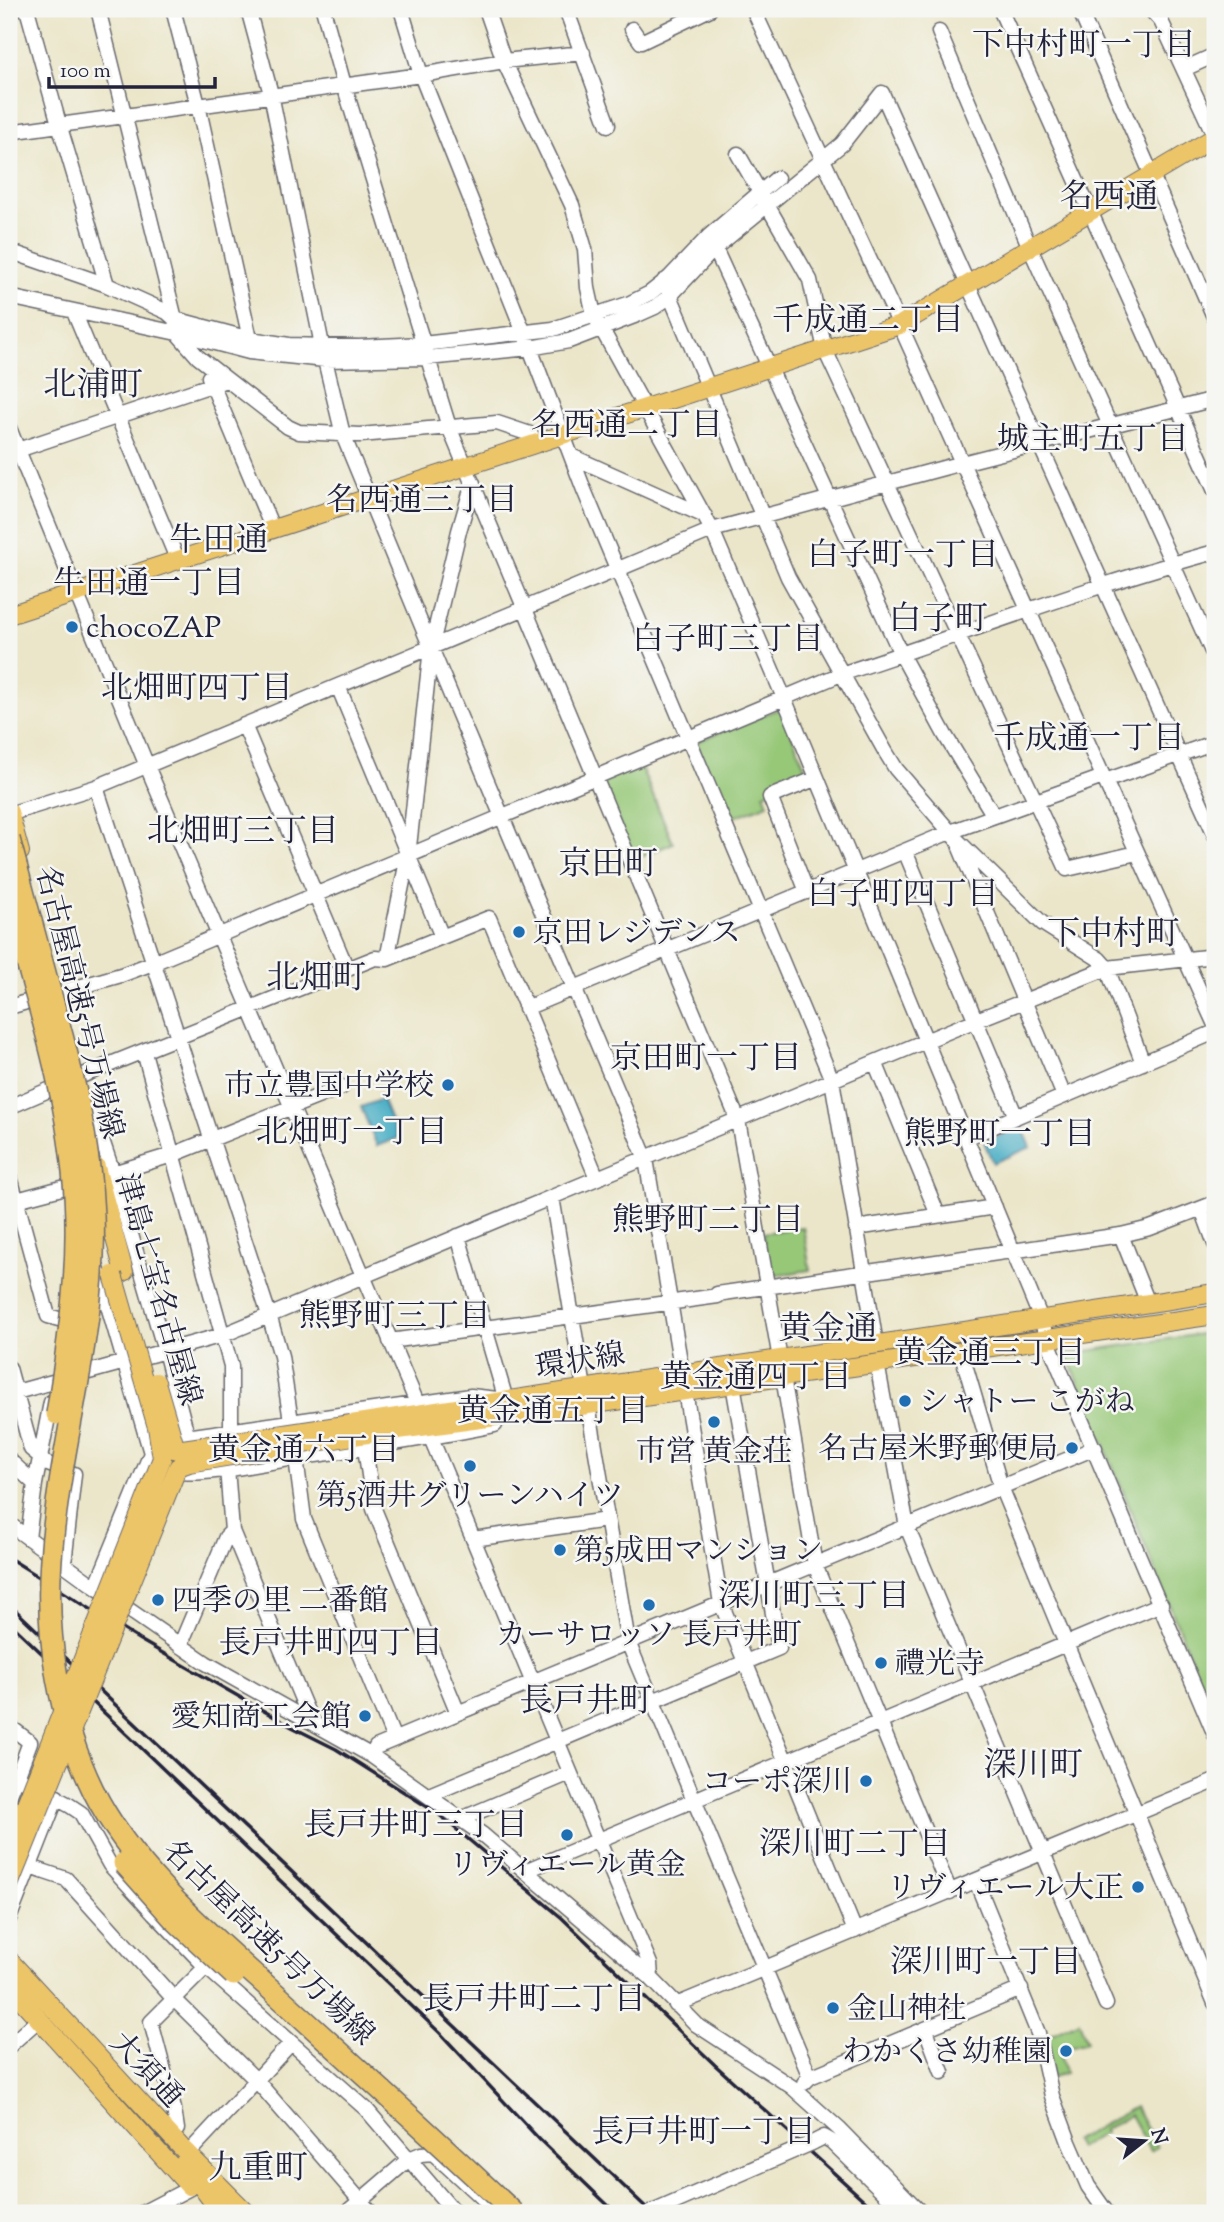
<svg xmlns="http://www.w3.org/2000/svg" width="1224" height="2222" font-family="'Sorts Mill Goudy','Noto Serif JP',serif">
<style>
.green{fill:#97c878;stroke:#5c755a;stroke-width:2}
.water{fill:#43abc3;stroke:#32667f;stroke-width:2}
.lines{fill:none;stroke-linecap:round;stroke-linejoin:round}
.minor-casing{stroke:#68676d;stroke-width:17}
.major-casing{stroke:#68676d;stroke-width:20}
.minor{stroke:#fff;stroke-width:14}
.major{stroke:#edc569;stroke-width:18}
.rail{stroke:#22223b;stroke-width:3.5}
.minor-bridge-casing{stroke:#68676d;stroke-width:17;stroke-linecap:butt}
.major-bridge-casing{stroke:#68676d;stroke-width:20;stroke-linecap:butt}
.highway-bridge-casing{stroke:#68676d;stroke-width:24;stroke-linecap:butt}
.minor-bridge{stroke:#fff;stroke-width:14}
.major-bridge{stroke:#edc569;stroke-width:18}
.highway-bridge{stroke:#edc569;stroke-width:21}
.poi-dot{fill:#1f6fb2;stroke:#f6f6f2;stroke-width:2.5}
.labels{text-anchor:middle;stroke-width:5;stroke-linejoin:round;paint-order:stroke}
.poi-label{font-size:30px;fill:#22223b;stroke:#f6f6f2;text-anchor:start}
.street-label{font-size:30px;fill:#22223b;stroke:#f6f6f2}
.neighbourhood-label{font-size:32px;fill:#22223b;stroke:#f6f6f2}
.quarter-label{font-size:33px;fill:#22223b;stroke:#f6f6f2}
</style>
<rect width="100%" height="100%" fill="#f6f6f2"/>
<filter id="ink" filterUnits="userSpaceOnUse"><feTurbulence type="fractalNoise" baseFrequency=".0143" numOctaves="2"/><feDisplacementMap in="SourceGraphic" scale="14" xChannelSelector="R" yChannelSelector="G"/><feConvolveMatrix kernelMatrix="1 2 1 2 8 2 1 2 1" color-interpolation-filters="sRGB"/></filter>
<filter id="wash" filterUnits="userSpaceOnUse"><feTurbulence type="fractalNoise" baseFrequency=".00686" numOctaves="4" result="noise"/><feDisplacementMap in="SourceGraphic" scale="28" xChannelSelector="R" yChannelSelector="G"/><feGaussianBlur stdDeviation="1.57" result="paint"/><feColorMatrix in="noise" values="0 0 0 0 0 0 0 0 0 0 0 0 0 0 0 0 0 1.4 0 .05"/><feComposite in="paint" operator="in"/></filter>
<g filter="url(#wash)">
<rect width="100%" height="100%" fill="#ebe6c9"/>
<!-- green -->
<path class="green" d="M 778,709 L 782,711 L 807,772 L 804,777 L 764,793 L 768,804 L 727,820 L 696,742 Z
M 640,765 L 673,843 L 634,860 L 603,785 L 604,780 Z
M 803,1227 L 810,1270 L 770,1276 L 763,1233 Z
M 1215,1332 L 1215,1717 L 1067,1354 Z
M 1079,2021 L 1087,2042 L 1059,2050 L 1065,2073 L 1052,2077 L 1043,2038 Z
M 1135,2107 L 1157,2147 L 1150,2151 L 1130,2115 L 1103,2130 L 1104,2133 L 1078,2148 L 1074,2141 Z"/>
<!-- water -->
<path class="water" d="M 382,1099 L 398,1138 L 377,1146 L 361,1107 Z
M 1022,1126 L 1031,1147 L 993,1163 L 984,1142 Z"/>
</g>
<g filter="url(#ink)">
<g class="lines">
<!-- minor casing -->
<g class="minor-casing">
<path id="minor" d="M 27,9 L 59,124 L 107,285
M 98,9 L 175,319 L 177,333 L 198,357 L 288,427 L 299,432 L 360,435 L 497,423 L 530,434 L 539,443
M 173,9 L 198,105 L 250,339
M 248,9 L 271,94 L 325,360 L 343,435 L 431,648 L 646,1159 L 682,1373
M 323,9 L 344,85 L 449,427 L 738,1120 L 780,1359
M 401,9 L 421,75 L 530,348 L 584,490 L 832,1080 L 876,1344
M 486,9 L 504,61 L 572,205 L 585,249 L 588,288 L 594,315 L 712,530 L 784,698 L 1041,1319 L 1047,1339 L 1215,1735
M 566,9 L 608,125
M 753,9 L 900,325 L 1215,1025
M 1000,9 L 1215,491
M 1079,9 L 1215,319
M 1150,9 L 1161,21 L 1215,137
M 632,29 L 641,42 L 710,9
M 939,32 L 1030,248 L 1215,658
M 1184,69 L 1215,55
M 9,132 L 421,75 L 504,61 L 583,53
M 738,154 L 810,280 L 825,350 L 1067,869 L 1137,853
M 711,240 L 901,654 L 945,735 L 994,816
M 9,251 L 107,285 L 167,312 L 175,319 L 250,339 L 289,345 L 359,347 L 423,344 L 553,329 L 628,304 L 650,293 L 669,278 L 709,236 L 777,178
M 664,281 L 788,577 L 885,751 L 896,769 L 957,840 L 1042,923 L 1099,959 L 1107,968 L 1143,1063
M 9,297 L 177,333 L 249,352 L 325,360 L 427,358 L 530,348 L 569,341 L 637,315 L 655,307 L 670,296 L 715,248 L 842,144 L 882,93 L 1215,835
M 74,312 L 178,561
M 209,377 L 273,530
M 9,428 L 147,766 L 417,1403
M 9,453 L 226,380
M 571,456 L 705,516
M 338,686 L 442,937
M 244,725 L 347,969
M 1105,781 L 1215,742
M 96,787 L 269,1315 L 281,1356 L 291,1421
M 9,814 L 96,787 L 712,530 L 962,463 L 1215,399
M 960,848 L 1064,1096
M 905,851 L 1016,1117
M 807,892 L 770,797 L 817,778
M 387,959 L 408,856 L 431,648 L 459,531 L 473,483
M 9,1007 L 121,975 L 153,963 L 841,674 C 966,633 1089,586 1215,552
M 526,1008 L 950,832 L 1103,777
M 144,1052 L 231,1366 L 231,1429
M 875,1062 L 938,1215
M 81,1076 L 375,958 L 387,959 L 489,918 L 597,1178
M 9,1107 L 51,1089
M 90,1115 L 99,1131 L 113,1173 L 165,1351 L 190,1446
M 966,1138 L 1215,1032
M 9,1173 L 48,1316 L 66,1321
M 113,1173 L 172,1155 L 342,1087
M 552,1197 L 959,1027 L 1107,968 L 1215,956
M 9,1202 L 73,1185 L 73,1194
M 1202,1209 L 1215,1244
M 856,1228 L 995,1207
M 1121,1235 L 1148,1303
M 97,1268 L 151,1453 C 159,1463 168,1471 182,1472 C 210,1475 254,1464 283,1460 C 354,1449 425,1440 495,1425
M 717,1294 L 1121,1235 L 1150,1228 L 1215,1203
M 390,1341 L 718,1296
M 961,1351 L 1001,1487 L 1215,2003
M 877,1363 L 907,1527 L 1106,2004
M 9,1368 L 31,1449 L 41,1457
M 783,1377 L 815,1565 L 950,1892
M 685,1391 L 721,1603 L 855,1931
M 9,1394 L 223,1335 L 552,1197 L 584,1388
M 588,1405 L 628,1642 L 810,2077
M 431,1438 L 650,1964 L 651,1978
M 365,1448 L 374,1509 L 458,1713
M 296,1458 L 304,1519 L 394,1739
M 9,1460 L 35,1484
M 40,1461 L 74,1474 L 64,1564
M 227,1468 L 232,1531 L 311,1721
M 9,1524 L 90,1583 L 206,1663 L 372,1756 L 483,1835 L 651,1978 L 697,2025 L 792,2087 L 839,2129 L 921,2213
M 28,1538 L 35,1484 L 51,1402
M 473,1539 L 607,1520
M 96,1587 L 151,1453 L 179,1438 L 471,1396 L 506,1400 L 458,1236
M 180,1646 L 226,1537 L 232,1531
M 9,1726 L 30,1742 L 17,1777 L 10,1773
M 372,1756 L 376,1747 L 1095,1448
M 429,1795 L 779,1648 L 733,1384
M 9,1797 L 17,1777 L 69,1805 L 81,1813 L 110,1865 L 154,1913 L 206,1967 L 366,2109 L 455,2213
M 461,1819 L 570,1773
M 30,1867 L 66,1879 L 174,1999 L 256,2080 L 371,2213
M 525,1871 L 1161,1604
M 976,1881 L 1038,2033 L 1052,2096 L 1069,2142 L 1088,2186 L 1107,2213
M 9,1919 L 57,1797
M 676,2005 L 1215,1781
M 926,2030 L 942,2072
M 9,2046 L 38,2020
M 804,2083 L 810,2077 L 1021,1989
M 177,2129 L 174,2109 L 151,2022 L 206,1967
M 812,2143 L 824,2137 L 831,2141 L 905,2213
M 194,2147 L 291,2043
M 142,2213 L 190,2188
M 346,2213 L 409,2159 L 421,2154 L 433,2153 L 498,2213"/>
</g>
<!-- major casing -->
<g class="major-casing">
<path id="major" d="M 9,615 L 900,325 L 1215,137
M 9,812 L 20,852
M 96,1167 L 124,1272
M 351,1424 L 1215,1293
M 353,1436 L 588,1405 L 1215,1315
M 9,1960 L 181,2147 L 247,2213
M 9,1986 L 189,2186
M 184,2163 L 221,2213"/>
</g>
<!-- minor -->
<use href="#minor" class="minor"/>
<!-- major -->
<use href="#major" class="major"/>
<!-- rail -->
<path class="rail" d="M 9,1558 L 140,1640 L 292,1727 L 336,1749 L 437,1813 L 562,1918 L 715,2065 L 878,2213
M 9,1604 L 652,2213
M 9,1622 L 440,2033 L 540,2140 L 616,2213"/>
<!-- minor-bridge casing -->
<g class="minor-bridge-casing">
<path id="minor-bridge" d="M 650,2213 L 812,2143"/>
</g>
<!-- major-bridge casing -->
<g class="major-bridge-casing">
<path id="major-bridge" d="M 156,1382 L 176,1450 L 351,1424
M 9,1847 L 162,1458 L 157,1427 L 113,1275
M 9,1885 L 178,1467 L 189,1463 L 353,1436"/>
</g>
<!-- highway-bridge casing -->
<g class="highway-bridge-casing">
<path id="highway-bridge" d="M 9,839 C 23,892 38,945 52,999 C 72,1070 90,1141 93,1215 C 98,1331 59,1444 51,1559 C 45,1637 59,1720 93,1790 C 136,1876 218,1941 288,2005 C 364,2074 440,2143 514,2213
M 9,898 C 33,988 64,1079 73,1172 C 82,1253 70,1334 57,1414
M 124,1863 L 173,1918 L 234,1975"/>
</g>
<!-- minor-bridge -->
<use href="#minor-bridge" class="minor-bridge"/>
<!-- major-bridge -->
<use href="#major-bridge" class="major-bridge"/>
<!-- highway-bridge -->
<use href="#highway-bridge" class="highway-bridge"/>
</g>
</g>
<!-- markers -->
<g class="poi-dot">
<circle cx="72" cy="627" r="7"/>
<circle cx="519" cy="932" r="7"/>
<circle cx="448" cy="1085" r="7"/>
<circle cx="905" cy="1401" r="7"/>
<circle cx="714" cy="1422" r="7"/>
<circle cx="1072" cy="1448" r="7"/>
<circle cx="470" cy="1466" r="7"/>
<circle cx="560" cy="1550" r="7"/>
<circle cx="158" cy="1600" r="7"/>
<circle cx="649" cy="1605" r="7"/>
<circle cx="881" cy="1663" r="7"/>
<circle cx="365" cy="1716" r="7"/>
<circle cx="866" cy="1781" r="7"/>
<circle cx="567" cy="1835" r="7"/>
<circle cx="1138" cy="1887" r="7"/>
<circle cx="833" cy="2008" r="7"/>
<circle cx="1066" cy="2051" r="7"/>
</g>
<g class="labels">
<!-- poi labels -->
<g class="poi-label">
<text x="86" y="637">chocoZAP</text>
<text x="533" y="942">京田レジデンス</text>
<text x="434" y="1095" text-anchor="end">市立豊国中学校</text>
<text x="919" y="1411">シャトー こがね</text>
<text x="1058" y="1458" text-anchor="end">名古屋米野郵便局</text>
<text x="714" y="1461" text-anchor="middle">市営 黄金荘</text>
<text x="470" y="1505" text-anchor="middle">第5酒井グリーンハイツ</text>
<text x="574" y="1560">第5成田マンション</text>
<text x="172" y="1610">四季の里 二番館</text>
<text x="649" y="1644" text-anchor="middle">カーサロッソ 長戸井町</text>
<text x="895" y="1673">禮光寺</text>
<text x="351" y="1726" text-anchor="end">愛知商工会館</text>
<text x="852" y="1791" text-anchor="end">コーポ深川</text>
<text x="567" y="1874" text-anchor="middle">リヴィエール黄金</text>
<text x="1124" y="1897" text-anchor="end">リヴィエール大正</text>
<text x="847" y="2018">金山神社</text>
<text x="1052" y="2061" text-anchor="end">わかくさ幼稚園</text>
</g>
<!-- street labels -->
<g class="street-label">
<text transform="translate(80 1002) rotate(76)" y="10">名古屋高速5号万場線</text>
<text transform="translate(159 1289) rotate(74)" y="10">津島七宝名古屋線</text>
<text transform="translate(580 1360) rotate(-9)" y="10">環状線</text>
<text transform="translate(269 1942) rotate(44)" y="10">名古屋高速5号万場線</text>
<text transform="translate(147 2069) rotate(47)" y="10">大須通</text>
</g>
<!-- neighbourhood labels -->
<g class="neighbourhood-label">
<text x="1084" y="55">下中村町一丁目</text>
<text x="868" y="330">千成通二丁目</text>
<text x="627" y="435">名西通二丁目</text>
<text x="1093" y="449">城主町五丁目</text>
<text x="422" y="510">名西通三丁目</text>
<text x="903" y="565">白子町一丁目</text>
<text x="149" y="593">牛田通一丁目</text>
<text x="728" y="649">白子町三丁目</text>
<text x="197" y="698">北畑町四丁目</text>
<text x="1089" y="748">千成通一丁目</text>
<text x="243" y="841">北畑町三丁目</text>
<text x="903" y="904">白子町四丁目</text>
<text x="706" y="1068">京田町一丁目</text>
<text x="352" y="1142">北畑町一丁目</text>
<text x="1000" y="1144">熊野町一丁目</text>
<text x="708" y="1230">熊野町二丁目</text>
<text x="395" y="1326">熊野町三丁目</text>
<text x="990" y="1363">黄金通三丁目</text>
<text x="756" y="1387">黄金通四丁目</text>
<text x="553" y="1421">黄金通五丁目</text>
<text x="304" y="1460">黄金通六丁目</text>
<text x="814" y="1606">深川町三丁目</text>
<text x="331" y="1653">長戸井町四丁目</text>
<text x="416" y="1835">長戸井町三丁目</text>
<text x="855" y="1854">深川町二丁目</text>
<text x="986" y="1972">深川町一丁目</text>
<text x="534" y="2009">長戸井町二丁目</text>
<text x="704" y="2142">長戸井町一丁目</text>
</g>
<!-- quarter labels -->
<g class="quarter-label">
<text x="1109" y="207">名西通</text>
<text x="93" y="395">北浦町</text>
<text x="219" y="550">牛田通</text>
<text x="938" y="629">白子町</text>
<text x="608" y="874">京田町</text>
<text x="1113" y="944">下中村町</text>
<text x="316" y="988">北畑町</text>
<text x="828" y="1339">黄金通</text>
<text x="586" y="1711">長戸井町</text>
<text x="1033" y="1775">深川町</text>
<text x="258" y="2178">九重町</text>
</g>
</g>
<!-- margin -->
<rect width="1224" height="2222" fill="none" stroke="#f6f6f2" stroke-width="35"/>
<!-- north arrow -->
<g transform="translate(1144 2141) rotate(73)" stroke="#f6f6f2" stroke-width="5" paint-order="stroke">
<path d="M0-5L12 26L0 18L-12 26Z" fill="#22223b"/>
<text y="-10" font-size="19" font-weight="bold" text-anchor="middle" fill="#22223b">N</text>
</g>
<!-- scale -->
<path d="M49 77v10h166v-10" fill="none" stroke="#22223b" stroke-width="3.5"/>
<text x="60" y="77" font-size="21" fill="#22223b" stroke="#f6f6f2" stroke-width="5" paint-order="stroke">100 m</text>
</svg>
